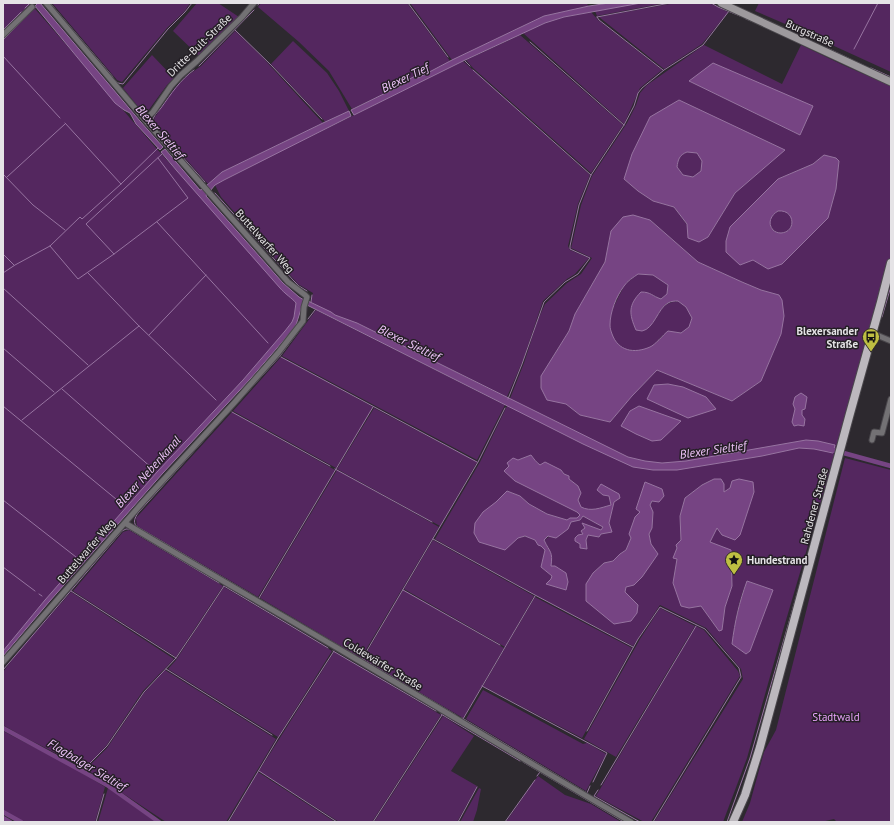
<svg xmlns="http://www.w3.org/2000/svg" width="894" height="825" font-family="'PT Sans',sans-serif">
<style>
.green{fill:#54275f;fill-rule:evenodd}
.water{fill:#764483;stroke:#9774a1;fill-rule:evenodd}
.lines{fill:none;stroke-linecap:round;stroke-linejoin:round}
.stream{stroke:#9774a1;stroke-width:1}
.canal{stroke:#764483;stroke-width:4.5}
.street-casing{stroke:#4a474c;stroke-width:7}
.secondary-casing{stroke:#4a474c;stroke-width:9}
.primary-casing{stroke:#4a474c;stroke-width:10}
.street{stroke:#737174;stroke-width:5}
.secondary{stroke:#9d999d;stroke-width:7}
.primary{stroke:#bcb8be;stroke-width:8}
.labels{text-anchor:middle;stroke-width:3;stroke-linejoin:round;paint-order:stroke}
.street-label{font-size:11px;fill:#e5e3e6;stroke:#241f25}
.poi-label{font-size:11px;font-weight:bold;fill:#e5e3e6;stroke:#241f25;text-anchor:end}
.park-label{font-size:11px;fill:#eba4fd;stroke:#241f25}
.water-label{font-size:12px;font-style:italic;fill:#f0c5fb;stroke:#241f25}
</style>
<rect width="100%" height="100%" fill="#2d292f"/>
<!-- green -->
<path class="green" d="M 3,3 L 30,3 L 156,148 L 296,303 L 294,317 L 292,322 L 285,331 L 243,380 L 157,472 L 124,510 L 45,600 L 3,651 Z
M 52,3 L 190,3 L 184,12 L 167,28 L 122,82 L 117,80 Z
M 197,3 L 218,3 L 239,17 L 199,56 L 173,31 Z
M 261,3 L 407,3 L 450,61 L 418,78 L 415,76 L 408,80 L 406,83 L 352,109 L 329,71 L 299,42 L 258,7 Z
M 410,3 L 586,3 L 589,6 L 544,16 L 452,60 Z
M 641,3 L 665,3 L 597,16 L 595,11 Z
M 675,3 L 709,3 L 728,12 L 702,44 L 664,69 L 599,17 Z
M 759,3 L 891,3 L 891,72 L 797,29 L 755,11 Z
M 591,12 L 598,20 L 662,70 L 640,88 L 624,124 L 523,33 L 545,23 L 564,17 Z
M 235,31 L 263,58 L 323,123 L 222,172 L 208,184 L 154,123 L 154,120 L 155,117 L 175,88 L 187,76 L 201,66 Z
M 520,35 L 623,125 L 591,173 L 473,68 L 466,60 Z
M 293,41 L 327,73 L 339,91 L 349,111 L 325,122 L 323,119 L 271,64 Z
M 704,45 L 782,84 L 801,45 L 843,65 L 891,86 L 891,255 L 831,467 L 784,627 L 747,758 L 723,822 L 654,822 L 743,679 L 741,669 L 706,628 L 660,605 L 633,646 L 543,599 L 435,539 L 480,462 L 507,406 L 524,363 L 537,322 L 545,304 L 567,283 L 581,274 L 592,258 L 571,248 L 581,205 L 592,176 L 627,123 L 636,105 L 640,93 L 647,85 ZM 689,81 L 813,106 L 800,135 ZM 678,100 L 784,150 L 735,193 L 708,237 L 699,241 L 674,207 L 653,201 L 638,191 L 624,179 ZM 824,155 L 836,158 L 839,161 L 836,189 L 828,218 L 768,269 L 753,260 L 778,179 L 813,164 ZM 650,220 L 698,262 L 742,282 L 761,290 L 778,295 L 781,334 L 761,381 L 732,401 L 657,370 L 632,396 L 610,422 L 580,415 L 566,404 L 552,358 L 569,331 L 575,314 L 605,262 L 611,231 ZM 531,455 L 535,461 L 540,465 L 561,470 L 564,474 L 569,476 L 569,479 L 578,486 L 581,493 L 578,500 L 580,507 C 591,512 600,508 611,505 L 609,496 L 603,495 L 620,498 L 614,502 L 609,523 L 612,532 L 601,534 L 599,537 L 588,535 L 586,540 L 585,528 L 583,524 L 601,530 L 603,527 L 583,516 L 580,520 L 571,522 L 544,540 C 550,552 553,552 550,567 L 565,590 L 547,584 L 551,579 L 552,576 L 541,567 L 545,550 C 536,540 532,534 518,538 L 496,502 L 507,491 L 520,496 L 529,504 L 547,514 L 567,520 L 570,518 L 577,518 L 580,515 L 577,512 L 504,471 C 512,462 520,459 531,455 ZM 714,479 L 724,492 L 730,488 L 717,527 L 710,542 L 731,551 L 732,586 L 725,607 L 722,630 L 719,631 L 701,606 L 689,608 L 673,583 L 677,558 L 674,558 L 681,540 L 680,516 L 685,498 L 702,485 ZM 645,483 L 662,489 L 650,505 L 653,513 L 652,528 L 649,534 L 651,544 L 642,577 L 634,585 L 626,586 L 625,592 L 638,605 L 593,573 L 604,563 L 613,561 L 620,554 L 626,550 L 641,512 ZM 747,581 L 772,590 L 750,651 L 746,654 L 732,644 C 735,622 738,601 747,581 Z
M 152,55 L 174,78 L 167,85 L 145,115 L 123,88 Z
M 463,61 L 590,175 L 578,204 L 568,246 L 570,250 L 589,258 L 575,274 L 567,279 L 543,301 L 523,360 L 507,397 L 357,323 L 335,315 L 311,302 L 313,293 L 298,284 L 221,197 L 215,185 L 224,180 L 261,161 Z
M 687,152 L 697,153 L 702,161 L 701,171 L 693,177 L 683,175 L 677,167 C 678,160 679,155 687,152 Z
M770 222a11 11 0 1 1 22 0a11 11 0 1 1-22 0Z
M 638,274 L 653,275 L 668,285 L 667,294 L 661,299 C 652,296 650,292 641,293 L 654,321 C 662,309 663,303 678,301 L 686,307 L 692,318 L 689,327 L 681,333 L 677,332 L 662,336 L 652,347 L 638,351 L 624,349 L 615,342 L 609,327 L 611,312 L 625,284 Z
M 316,310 L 505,405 L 477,460 L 282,356 Z
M 281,357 L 373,407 L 336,468 L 233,411 Z
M 374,408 L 477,462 L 440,526 L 337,469 Z
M 232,412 L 335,470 L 258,597 L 137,526 L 136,518 Z
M 845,458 L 891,470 L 891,822 L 837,822 L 834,819 L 821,822 L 742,822 L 750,803 L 764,752 L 776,730 Z
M 337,470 L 439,527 L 361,658 L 260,598 Z
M 129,530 L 223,586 L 176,657 L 73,591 L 123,532 Z
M 433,540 L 534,596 L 505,647 L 404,589 Z
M 224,587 L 332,651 L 278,737 L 168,669 L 176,660 Z
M 403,590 L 504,648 L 463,718 L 363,659 Z
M 71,592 L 174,659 L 143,691 L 106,746 L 85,768 L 24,737 L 3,725 L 3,672 L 15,656 Z
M 535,597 L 632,648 L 582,738 L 483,686 Z
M 660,608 L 695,626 L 616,757 L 584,739 L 640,639 Z
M 696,626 L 704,630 L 738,671 L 740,676 L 651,822 L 644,822 L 596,796 Z
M 334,652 L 441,715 L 372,822 L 339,822 L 259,771 Z
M 165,670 L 276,739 L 226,822 L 166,822 L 86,769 L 107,748 L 144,693 Z
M 483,690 L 583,744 L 587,743 L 606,754 L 586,791 L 466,719 Z
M 443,716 L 474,736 L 451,771 L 477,786 L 457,822 L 374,822 Z
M 3,731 L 74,768 L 105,787 L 95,822 L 21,822 L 3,812 Z
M 258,772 L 335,822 L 229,822 Z
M 538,776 L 565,795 L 591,804 L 621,822 L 506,822 Z
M 108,788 L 156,822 L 98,822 Z
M 479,788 L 481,789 L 479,799 L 477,810 L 473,822 L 460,822 Z"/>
<!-- water -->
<path class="water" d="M 38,3 L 40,3 L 140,121 L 163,147 L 160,150 L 136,124 L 130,113 L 124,110 L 115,103 L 35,6 Z
M 609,3 L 641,3 L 564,17 L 545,23 L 463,61 L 354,115 L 351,110 L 406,83 L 408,80 L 415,76 L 418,78 L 452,60 L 544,16 L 589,6 Z
M 713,63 L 813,106 L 800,135 L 689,81 Z
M 679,100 L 785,150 L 735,193 L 708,237 L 699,242 L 688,238 L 687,224 L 674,207 L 653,201 L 638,191 L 624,179 L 632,154 L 650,117 ZM 687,152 L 697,153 L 702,161 L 701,171 L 693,177 L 683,175 L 677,167 C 678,160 679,155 687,152 Z
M 349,111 L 351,116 L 224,180 L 215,185 L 210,191 L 206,186 L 222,172 L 323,123 Z
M 165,149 L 200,190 L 203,189 L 207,193 L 206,196 L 283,283 L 299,297 L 304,300 L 303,304 L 302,306 L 296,325 L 290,333 L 251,378 L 163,473 L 49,602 L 3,656 L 3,651 L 45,600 L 157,472 L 243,380 L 285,331 L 292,322 L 294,317 L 296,303 C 293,299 284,293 280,288 L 177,171 L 161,152 Z
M 824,155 L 836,158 L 839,161 L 836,189 L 828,218 L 782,264 L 768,269 L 753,260 L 740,265 L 726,252 L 726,241 L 730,227 L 778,179 L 813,164 ZM 778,211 C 795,209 797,232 781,233 C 778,233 775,232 773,230 C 767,223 771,215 778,211 Z
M 633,215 L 650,220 L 698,262 L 742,282 L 761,290 L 779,295 L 782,300 L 784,316 L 781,334 L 761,381 L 732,401 L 657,370 L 632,396 L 610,422 L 580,415 L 566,404 L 547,400 L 541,388 L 541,376 L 569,331 L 575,314 L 605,262 L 611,231 L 623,217 ZM 638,274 L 653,275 L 668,285 L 667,294 L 661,299 C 652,296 651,292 641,292 C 628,305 629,314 636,330 C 638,330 640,331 642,331 C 654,329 658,308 668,303 C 671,301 675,301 678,301 L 686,307 L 692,318 L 689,327 L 681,333 L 668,331 C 663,335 655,345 650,347 C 634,354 618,351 612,334 C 611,331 610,329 610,325 C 610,312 616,297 624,286 C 627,281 634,277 638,274 Z
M 308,301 L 331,312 L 335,315 L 357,323 L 628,457 L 645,461 L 662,463 L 686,461 L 806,440 L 818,441 L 835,445 L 833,453 L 814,449 L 799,448 L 762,456 L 677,470 L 653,470 L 633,467 L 583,444 L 307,305 Z
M 668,384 L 683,387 L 706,397 L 716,409 L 688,418 L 647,399 L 654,385 Z
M 801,393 L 807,397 L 805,409 L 802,410 L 802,415 L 805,419 L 804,426 L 798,425 L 794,426 L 792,422 L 795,409 L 793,404 L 795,397 Z
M 639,406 L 681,421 L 661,440 L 652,441 L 636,434 L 621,426 L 630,411 Z
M 531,455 C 534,459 536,462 540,465 L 545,462 L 561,470 L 564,474 L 569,476 L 569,479 L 578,486 L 581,493 L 578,500 L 581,507 C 591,512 600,508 611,505 L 609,496 L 603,495 L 597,490 L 601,484 L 619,494 L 620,498 L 614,502 L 609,523 L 612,532 L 601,534 L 599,537 L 588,535 L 586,540 L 587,549 L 580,548 L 580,544 L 575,541 L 575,538 L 578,535 L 583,534 L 581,531 L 585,528 L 582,523 L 601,530 L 603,527 L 583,516 L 580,520 L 571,522 L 568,529 L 556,538 L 548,536 L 544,540 C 550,553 553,551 551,566 L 555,566 L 566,573 L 568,582 L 566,590 L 546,584 L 551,579 L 552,576 L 541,567 L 545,550 L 541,546 L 538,545 L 535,540 L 525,536 L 518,538 L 505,550 L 479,542 L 474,533 L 475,523 L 483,512 L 496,502 L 507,491 L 520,496 L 529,504 L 547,514 L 567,520 L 570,518 L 577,518 L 580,515 L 577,512 L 515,481 L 504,471 L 509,466 L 507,463 L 513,458 L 518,460 Z
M 714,479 L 721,479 L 724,484 L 724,492 L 730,488 L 732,481 L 739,479 L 753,482 L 754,492 L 740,535 L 735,540 L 722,535 L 717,528 L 710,542 L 731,550 L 732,586 L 725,607 L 722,630 L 719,631 L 701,606 L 689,608 L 681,606 L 673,583 L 677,559 L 673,558 L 677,548 L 676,545 L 681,540 L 680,516 L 685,498 L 702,485 Z
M 645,482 L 662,489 L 664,496 L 659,502 L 652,501 L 650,505 L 653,512 L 652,528 L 649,534 L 651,544 L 658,554 L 642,577 L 634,585 L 626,587 L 625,592 L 638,605 L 637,613 L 631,621 L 614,624 L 586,601 L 586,584 L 593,573 L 604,563 L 613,561 L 620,554 L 626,550 L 631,538 L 629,534 L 635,517 L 640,512 L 636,509 Z
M 747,581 L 773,590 L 750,651 L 746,654 L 732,644 C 735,621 739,603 747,581 Z"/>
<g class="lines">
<!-- stream -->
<path class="stream" d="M 50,3 L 113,77
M 408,3 L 448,57
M 711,3 L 718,7 L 740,16
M 888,3 L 891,4
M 258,5 L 259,3
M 25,8 L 30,3
M 32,11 L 36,7
M 597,17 L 599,20 L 663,70
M 597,17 L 670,3
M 746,19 L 754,22
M 3,30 L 21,12
M 235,30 L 271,65 L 322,119
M 3,40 L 27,16
M 530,42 L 624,125
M 827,48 L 865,66
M 854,49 L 878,3
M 3,56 L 60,118
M 465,61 L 470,66
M 199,66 L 254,10
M 871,68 L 891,77
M 194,70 C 180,80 171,94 161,108 C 159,111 155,114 154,117 C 152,120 153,121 153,124 L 205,182
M 473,70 L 591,175
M 115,80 L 118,83 L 123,84 L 168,29 L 185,12 L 192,3
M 65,123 L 121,184
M 3,174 L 33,205 L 65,230
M 7,177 L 65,124
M 215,193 L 293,280 L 299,286 L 307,291
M 157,222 L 268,343
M 50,246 L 78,279 L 114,254 L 188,198 L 158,158
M 3,254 L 14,265
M 114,254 L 86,224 L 162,154
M 3,273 L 15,265 L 50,246 L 80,217 L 82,219 L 121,184 L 158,148
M 88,273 L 139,326 L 216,400
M 3,288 L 88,365
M 311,302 L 312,295
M 882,317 L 891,286
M 308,319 L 315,310
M 149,335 L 206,275
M 3,348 L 54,392
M 281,357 L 477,462
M 62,389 L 153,469
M 508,399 L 522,364 L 544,302 L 565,282 L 578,274 L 590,258 L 570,249 L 570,246 L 579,205 L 591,175 L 624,125 L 634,106 L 638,93 L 642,88 L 664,70 L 703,45 L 729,11
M 3,406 L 122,504
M 232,412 L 330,466
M 22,420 L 139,326
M 335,469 L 432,522
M 3,500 L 76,557
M 433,539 L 535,595 L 633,647
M 3,567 L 35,591
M 224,586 L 328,648
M 403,590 L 500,645
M 71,591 L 176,658
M 39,594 L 42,596
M 251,594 L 136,526 C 133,521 135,518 138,513 L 280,356 L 304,324
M 254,596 L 355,655
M 259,598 L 373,407
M 333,651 L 436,711
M 361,658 L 456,715
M 362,659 L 478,462 L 505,408
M 166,669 L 272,735
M 3,670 L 122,531 L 126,529 L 129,529 L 219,583
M 482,686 L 607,753 L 593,782
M 441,714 L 520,761
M 462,718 L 587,793 L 590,786
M 463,719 L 535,596
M 587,731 L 638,639 L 660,607 L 705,629 L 739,668 L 741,677 L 653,822
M 523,762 L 624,822
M 82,771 L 107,746 L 144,692 L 176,658 L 197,627 L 224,586
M 259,771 L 337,822
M 537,776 L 540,772
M 601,785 L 696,626
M 598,790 L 594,796 L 640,822
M 96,822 L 104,794
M 228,822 L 278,738 L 334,651
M 373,822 L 442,715
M 458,822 L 477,787
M 505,822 L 535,780
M 727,822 L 750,758 L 807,559"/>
<!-- canal -->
<path class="canal" d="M 829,449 L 891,466
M 3,728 L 82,771 L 107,785 L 159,822
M 3,812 L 21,822
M 3,818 L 10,822"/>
<!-- street casing -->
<g class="street-casing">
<path id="street" d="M 3,35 L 32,7
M 145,120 L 153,112 L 171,86 L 181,75 L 197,61 L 242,17 L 254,3
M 872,333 L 891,341
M 872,440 L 874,432 L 882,433 L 891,399
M 125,523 C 201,569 279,613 356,659 C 448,713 539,769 631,822
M 3,662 L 143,502 L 234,403 L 278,353 L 303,321 L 304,307 L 307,297 L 305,295 L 288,282 L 145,120 L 46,3"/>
</g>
<!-- secondary casing -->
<g class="secondary-casing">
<path id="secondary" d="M 721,3 L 891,82"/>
</g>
<!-- primary casing -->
<g class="primary-casing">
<path id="primary" d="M 733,822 L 745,795 L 760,747 L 849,417 L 881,302 L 891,263"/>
</g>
<!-- street -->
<use href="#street" class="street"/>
<!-- secondary -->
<use href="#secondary" class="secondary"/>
<!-- primary -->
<use href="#primary" class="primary"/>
</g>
<!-- icons -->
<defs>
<g id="bus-pin" transform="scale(0.9)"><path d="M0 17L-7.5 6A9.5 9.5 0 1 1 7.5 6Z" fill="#bebf42" stroke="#241f25"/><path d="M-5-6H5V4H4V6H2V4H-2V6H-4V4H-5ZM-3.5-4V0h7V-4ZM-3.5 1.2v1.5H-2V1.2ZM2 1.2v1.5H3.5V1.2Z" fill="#111"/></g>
<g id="sight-pin" transform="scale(0.9)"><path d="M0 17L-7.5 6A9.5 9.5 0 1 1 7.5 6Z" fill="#bebf42" stroke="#241f25"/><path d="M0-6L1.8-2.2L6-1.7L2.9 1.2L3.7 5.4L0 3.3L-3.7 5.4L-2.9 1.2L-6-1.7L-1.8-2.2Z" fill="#111"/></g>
</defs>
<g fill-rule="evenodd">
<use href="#bus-pin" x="871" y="337"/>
<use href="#sight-pin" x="734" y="560"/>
</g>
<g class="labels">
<!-- street labels -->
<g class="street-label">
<text transform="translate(810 33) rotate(24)" y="4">Burgstraße</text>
<text transform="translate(199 45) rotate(-44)" y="4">Dritte-Bult-Straße</text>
<text transform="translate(265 241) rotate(48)" y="4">Buttelwarfer Weg</text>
<text transform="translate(814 506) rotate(-75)" y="4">Rahdener Straße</text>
<text transform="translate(86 551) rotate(-49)" y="4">Buttelwarfer Weg</text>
<text transform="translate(383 664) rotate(31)" y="4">Coldewärfer Straße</text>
</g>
<!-- poi labels -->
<g class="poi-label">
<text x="858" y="335">Blexersander<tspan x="858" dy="13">Straße</tspan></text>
<text x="747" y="564" text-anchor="start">Hundestrand</text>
</g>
<!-- park labels -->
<g class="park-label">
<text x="836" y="721">Stadtwald</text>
</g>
<!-- water labels -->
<g class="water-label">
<text transform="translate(405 78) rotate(-26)" y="4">Blexer Tief</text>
<text transform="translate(160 132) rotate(49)" y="4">Blexer Sieltief</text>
<text transform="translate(409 343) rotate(26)" y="4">Blexer Sieltief</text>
<text transform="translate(713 450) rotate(-8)" y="4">Blexer Sieltief</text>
<text transform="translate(148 472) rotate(-48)" y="4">Blexer Nebenkanal</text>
<text transform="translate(87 765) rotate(31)" y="4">Flagbalger Sieltief</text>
</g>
</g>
<!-- border -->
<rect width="894" height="825" fill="none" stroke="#e5e3e6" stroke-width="8"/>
</svg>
